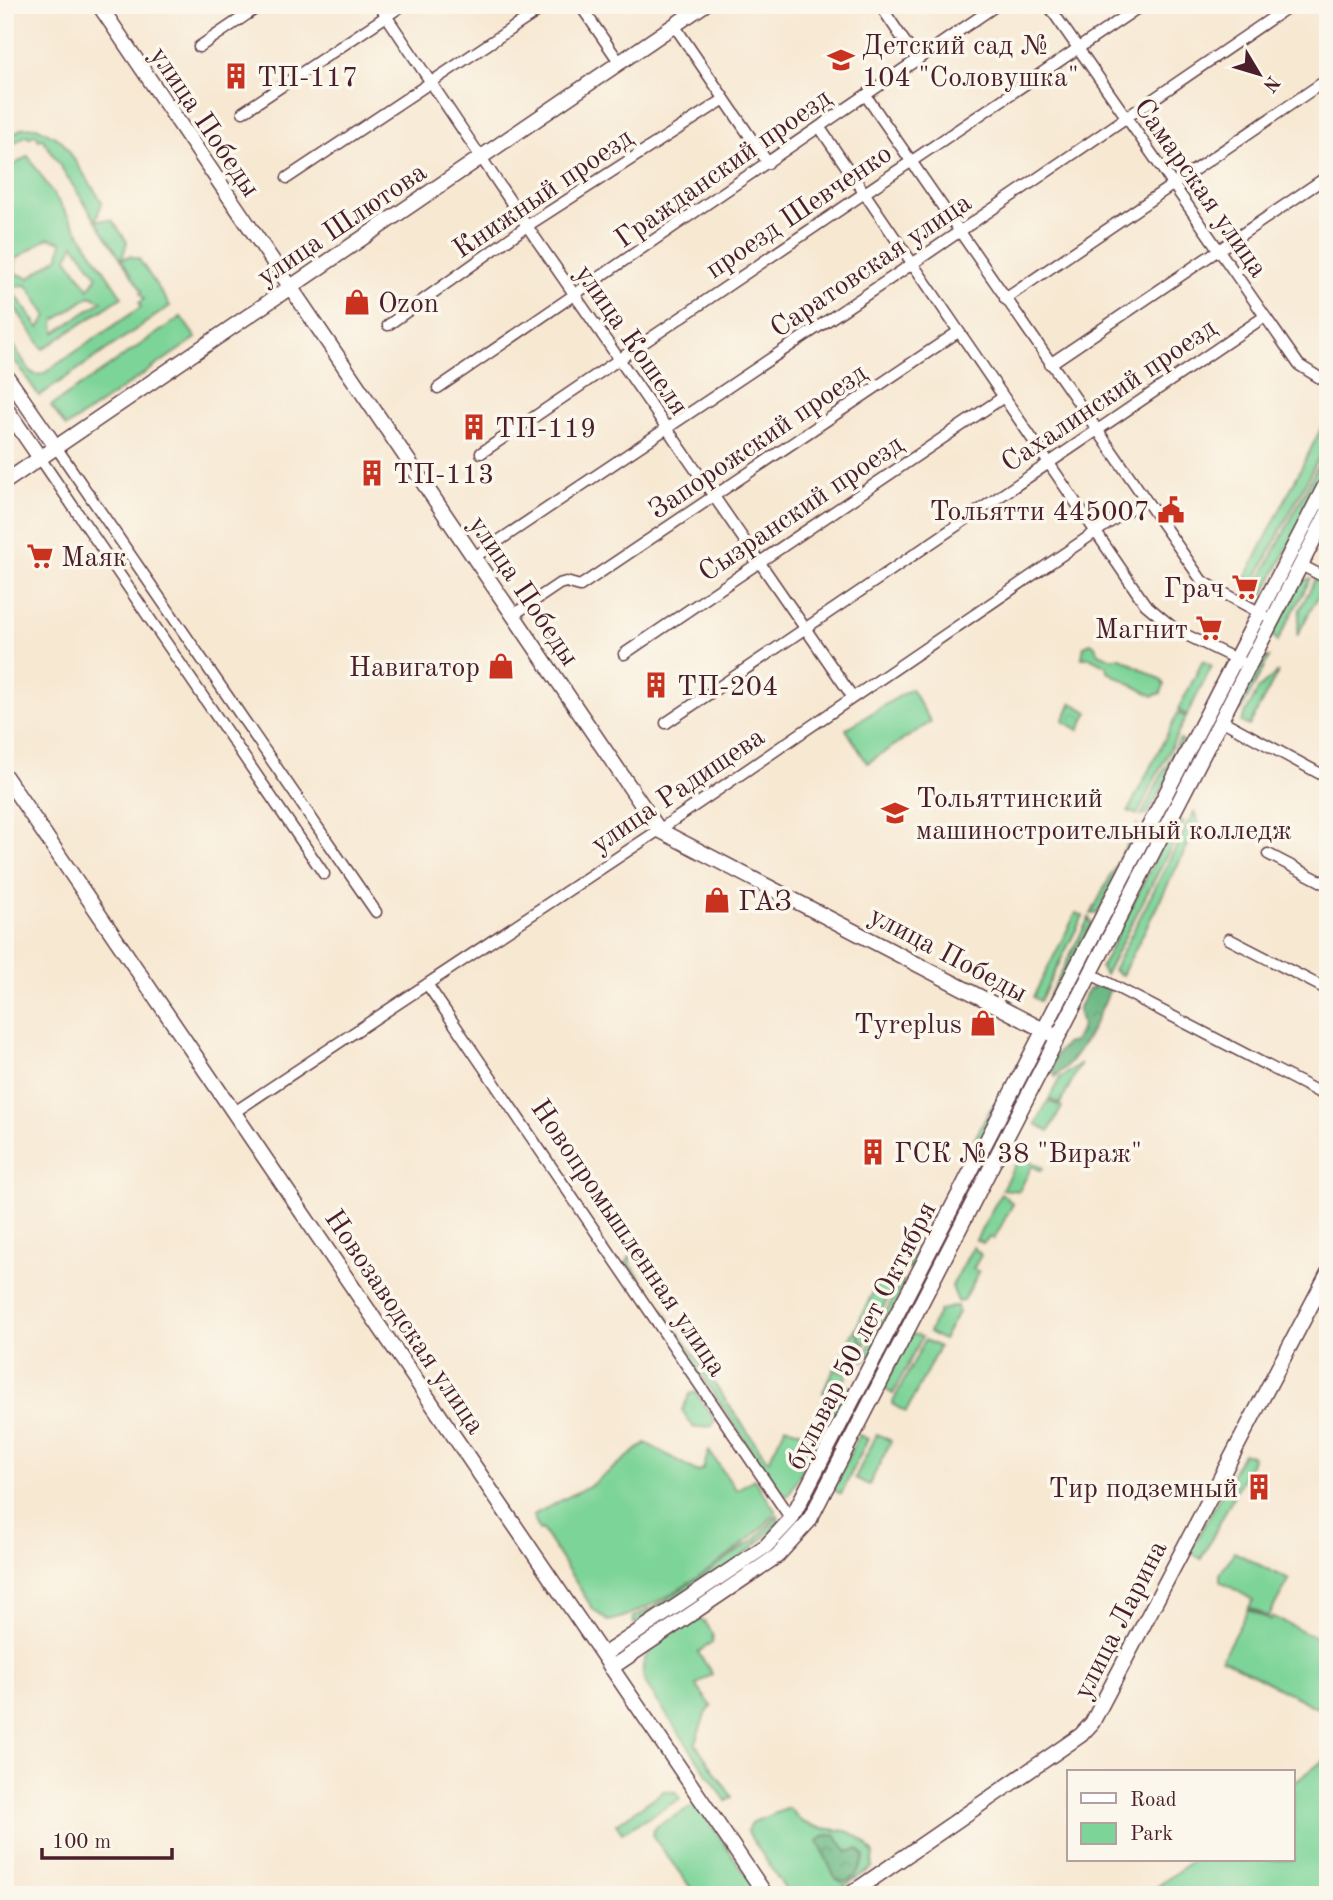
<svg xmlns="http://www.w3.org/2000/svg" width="1333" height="1900" font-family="'Old Standard TT',serif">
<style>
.green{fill:#7dd498;stroke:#647a62;stroke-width:2;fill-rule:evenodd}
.forest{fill:url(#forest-crowns);stroke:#586a56;stroke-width:2}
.park{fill:url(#park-crowns);stroke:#647a62;stroke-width:2}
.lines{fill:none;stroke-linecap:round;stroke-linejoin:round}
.minor-casing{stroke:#643d44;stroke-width:13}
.major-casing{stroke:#643d44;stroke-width:17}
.minor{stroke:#fff;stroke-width:10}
.major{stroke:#fff;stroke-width:14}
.labels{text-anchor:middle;stroke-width:7;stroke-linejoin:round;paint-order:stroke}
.poi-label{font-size:28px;fill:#4a1f2b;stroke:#fbf7ec;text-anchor:start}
.street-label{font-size:28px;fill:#4a1f2b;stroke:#fbf7ec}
</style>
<defs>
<pattern id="forest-crowns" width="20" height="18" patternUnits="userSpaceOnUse" patternTransform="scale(1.75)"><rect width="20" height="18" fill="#66b680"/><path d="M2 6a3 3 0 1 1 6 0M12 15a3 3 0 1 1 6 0" fill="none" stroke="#569369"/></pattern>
<pattern id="park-crowns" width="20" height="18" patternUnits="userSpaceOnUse" patternTransform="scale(1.75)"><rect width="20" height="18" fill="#7dd498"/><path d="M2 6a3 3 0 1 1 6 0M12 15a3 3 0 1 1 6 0" fill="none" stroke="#6eb683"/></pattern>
</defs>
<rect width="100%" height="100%" fill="#fbf7ec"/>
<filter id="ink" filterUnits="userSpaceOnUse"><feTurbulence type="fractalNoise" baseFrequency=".0143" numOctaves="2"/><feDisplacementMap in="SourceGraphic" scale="14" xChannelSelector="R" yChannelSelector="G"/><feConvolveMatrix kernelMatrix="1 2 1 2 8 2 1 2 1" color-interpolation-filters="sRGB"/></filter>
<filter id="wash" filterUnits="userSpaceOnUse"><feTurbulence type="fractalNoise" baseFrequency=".00686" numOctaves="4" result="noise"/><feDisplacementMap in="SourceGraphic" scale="28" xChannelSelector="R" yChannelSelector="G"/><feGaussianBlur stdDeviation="1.57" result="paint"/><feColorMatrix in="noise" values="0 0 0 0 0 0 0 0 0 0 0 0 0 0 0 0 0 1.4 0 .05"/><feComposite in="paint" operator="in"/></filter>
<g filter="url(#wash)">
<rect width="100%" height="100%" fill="#f7e8d2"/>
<!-- green -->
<path class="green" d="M 37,127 L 62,141 L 102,202 L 96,220 L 112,220 L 127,242 L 122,259 L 130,256 L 139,259 L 170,306 L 39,396 L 5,346 L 5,332 L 30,371 L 36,375 L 43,374 L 141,307 L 139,303 L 144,299 L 140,293 L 142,291 L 42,138 L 39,140 L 35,134 L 29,138 L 27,135 L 5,149 L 5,140 L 22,128 Z
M 28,156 L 122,297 L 43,349 L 5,293 L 5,171 ZM 48,238 L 62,242 L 59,257 L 29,278 L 15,273 L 16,259 ZM 74,244 L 97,276 L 89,289 L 67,258 ZM 27,285 L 47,316 L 39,328 L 10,287 ZM 90,296 L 102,301 L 55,333 L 54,321 Z
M 181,317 L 196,338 L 66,427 L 51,406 Z
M 1328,415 L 1328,439 L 1254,583 L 1245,579 Z
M 1328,446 L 1328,470 L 1265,592 L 1257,598 L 1251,598 Z
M 1311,578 L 1277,642 L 1272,634 L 1297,582 Z
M 1316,578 L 1325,583 L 1297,636 L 1300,609 Z
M 1091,643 L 1095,646 L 1097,652 L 1112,659 L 1119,657 L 1160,679 L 1164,685 L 1161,693 L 1153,696 L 1108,672 L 1107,666 L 1091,658 L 1082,658 L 1084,646 Z
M 1261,657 L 1269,657 L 1241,711 L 1234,707 Z
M 1203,661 L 1212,666 L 1187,715 L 1178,710 Z
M 1278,672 L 1249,726 L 1241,722 L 1259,688 Z
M 911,689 L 931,722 L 867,763 L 846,729 Z
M 1217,706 L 1222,709 L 1060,1015 L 1059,1014 Z
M 1178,713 L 1186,717 L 1137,815 L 1128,811 Z
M 1180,739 L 1183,741 L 1177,762 L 1147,815 L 1141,816 Z
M 1194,812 L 1199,823 L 1122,975 L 1113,970 Z
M 1179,820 L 1184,822 L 1105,975 L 1101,968 L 1168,833 Z
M 1137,825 L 1139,830 L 1098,913 L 1091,914 Z
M 1076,913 L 1083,916 L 1040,1001 L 1033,997 Z
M 1089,918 L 1092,924 L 1048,1007 L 1043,1008 Z
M 1081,1063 L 1060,1104 L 1049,1099 L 1060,1078 Z
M 1048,1101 L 1062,1107 L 1049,1131 L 1036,1124 Z
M 992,1106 L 999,1110 L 914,1269 L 907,1269 Z
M 1020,1156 L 1043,1168 L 1041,1171 L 1032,1166 L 1019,1191 L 1002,1189 Z
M 985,1157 L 988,1158 L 907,1317 L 905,1313 Z
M 1001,1193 L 1013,1204 L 994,1239 L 990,1237 L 983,1243 L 976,1240 Z
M 973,1247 L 981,1255 L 973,1269 L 979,1272 L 964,1300 L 958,1302 L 952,1286 Z
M 631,1255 L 630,1263 L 766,1458 L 769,1460 L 786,1426 L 811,1436 L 817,1443 L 788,1496 L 779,1491 L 626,1263 Z
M 898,1278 L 864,1346 L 856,1327 L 878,1282 Z
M 902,1280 L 906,1284 L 876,1348 L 864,1361 L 862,1360 Z
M 957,1306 L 958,1312 L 943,1340 L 929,1332 L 940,1310 Z
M 855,1329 L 864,1348 L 850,1371 L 836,1365 Z
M 895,1334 L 897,1335 L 807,1511 L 804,1508 Z
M 912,1334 L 922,1337 L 893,1394 L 883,1388 Z
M 925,1340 L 939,1347 L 906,1412 L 892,1404 Z
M 834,1369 L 847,1375 L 843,1384 L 851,1388 L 836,1418 L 823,1392 Z
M 695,1392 L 715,1420 L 712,1426 L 694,1428 L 682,1410 L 690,1394 Z
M 877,1434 L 891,1441 L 869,1485 L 855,1478 Z
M 859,1435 L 868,1439 L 841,1494 L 834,1490 L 834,1484 Z
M 646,1443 L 698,1472 L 703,1469 L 709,1451 L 736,1490 L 754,1479 L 776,1512 C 751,1546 650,1615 608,1621 L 593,1609 L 542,1529 L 539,1530 L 533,1515 L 593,1484 Z
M 1243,1453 L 1252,1456 L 1251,1462 L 1201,1559 L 1193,1554 L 1192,1548 Z
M 778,1515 L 779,1522 C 753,1554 673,1608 634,1624 L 633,1617 L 652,1609 L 756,1539 Z
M 1234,1552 L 1289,1580 L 1268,1617 L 1249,1607 L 1253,1600 L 1220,1581 L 1220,1574 Z
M 1248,1609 L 1270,1620 L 1272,1616 L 1328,1643 L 1328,1687 L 1317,1708 L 1222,1658 Z
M 696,1618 L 705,1622 L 713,1634 L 712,1643 L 698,1652 L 712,1674 L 696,1685 L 712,1707 L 706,1712 L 695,1743 L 732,1797 L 726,1801 L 647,1686 C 629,1651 672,1634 696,1618 Z
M 1328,1757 L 1328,1895 L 1146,1895 L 1193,1860 L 1293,1860 L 1293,1784 Z
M 664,1791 L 676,1792 L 680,1799 L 622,1833 L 616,1824 Z
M 691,1807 L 699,1807 L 760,1895 L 696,1895 L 652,1835 L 654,1828 Z
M 789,1808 C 795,1812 798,1821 805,1823 C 838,1837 848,1818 874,1854 L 872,1868 L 830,1895 L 789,1895 L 747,1831 L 753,1822 Z"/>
<!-- forest -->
<path class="forest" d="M 1099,985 L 1110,989 C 1096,1022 1083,1053 1055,1077 L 1051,1061 L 1065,1044 L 1074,1042 L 1082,1026 L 1078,1009 L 1088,990 Z
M 835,1834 L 848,1852 L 858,1849 L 865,1857 C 860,1869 856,1880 842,1882 L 835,1878 L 818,1841 L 823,1836 Z"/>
<!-- park -->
<path class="park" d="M 1072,703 L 1088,712 L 1079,730 L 1063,721 Z"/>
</g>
<g filter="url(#ink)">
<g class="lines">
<!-- minor casing -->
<g class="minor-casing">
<path id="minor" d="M 379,5 L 527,226 L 852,696
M 580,5 L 620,63
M 880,5 L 917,60
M 1048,5 L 1299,365 L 1328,383
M 674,25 L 768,163
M 199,47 L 261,5
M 866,96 L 1202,581 L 1264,615
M 243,112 L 403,5
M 820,128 L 1145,604 L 1176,630 L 1242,662
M 287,178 L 547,5
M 1005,299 L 1328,79
M 388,325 L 527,226 L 723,100
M 1050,364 L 1328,176
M 438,388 L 997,5
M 56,447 L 376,912
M 481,453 L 1142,5
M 40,458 L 324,874
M 473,558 L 912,264 L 1291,5
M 1301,565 L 1328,579
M 513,615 L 559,584 L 566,582 L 580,586 L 958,332
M 624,654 L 1002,398
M 1221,720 L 1328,778
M 666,723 L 1264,317
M 1268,854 L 1328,885
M 1229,939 L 1328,990
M 1091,974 L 1328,1097
M 427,984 L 791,1519
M 233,1113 L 659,830 L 1144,499"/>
</g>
<!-- major casing -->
<g class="major-casing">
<path id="major" d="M 99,5 L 659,830 L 1057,1037
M 5,374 L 56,447
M 5,407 L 40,458
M 5,482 L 704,5
M 5,776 L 766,1895
M 603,1655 L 766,1546 L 791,1519 L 1328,480
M 611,1668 L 777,1556 L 809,1521 L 1328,512
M 849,1895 L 1081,1735 L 1092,1723 L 1328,1273"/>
</g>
<!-- minor -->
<use href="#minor" class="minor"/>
<!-- major -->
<use href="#major" class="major"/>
</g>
</g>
<!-- icons -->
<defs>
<g id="school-bare" transform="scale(2.1)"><path d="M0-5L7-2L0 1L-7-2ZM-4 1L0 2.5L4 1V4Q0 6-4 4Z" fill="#c8321e" stroke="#fbf7ec" stroke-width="2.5" paint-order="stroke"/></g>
<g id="building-bare" transform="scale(2.1)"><path d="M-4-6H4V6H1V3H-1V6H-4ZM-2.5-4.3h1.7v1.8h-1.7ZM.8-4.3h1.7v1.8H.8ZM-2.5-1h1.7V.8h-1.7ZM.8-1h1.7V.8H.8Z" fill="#c8321e" stroke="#fbf7ec" stroke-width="2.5" paint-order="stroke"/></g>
<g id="shop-bare" transform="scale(2.1)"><path d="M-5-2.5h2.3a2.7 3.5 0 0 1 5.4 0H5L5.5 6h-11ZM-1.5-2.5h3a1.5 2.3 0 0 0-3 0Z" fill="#c8321e" stroke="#fbf7ec" stroke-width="2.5" paint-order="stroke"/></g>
<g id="civic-bare" transform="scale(2.1)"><path d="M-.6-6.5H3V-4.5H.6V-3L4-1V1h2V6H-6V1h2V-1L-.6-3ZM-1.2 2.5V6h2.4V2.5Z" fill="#c8321e" stroke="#fbf7ec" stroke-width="2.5" paint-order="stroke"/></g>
<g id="supermarket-bare" transform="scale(2.1)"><path d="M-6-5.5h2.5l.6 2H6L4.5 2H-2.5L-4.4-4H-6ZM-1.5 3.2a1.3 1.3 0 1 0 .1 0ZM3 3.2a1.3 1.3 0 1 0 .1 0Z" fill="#c8321e" stroke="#fbf7ec" stroke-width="2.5" paint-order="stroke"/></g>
<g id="university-bare" transform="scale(2.1)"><path d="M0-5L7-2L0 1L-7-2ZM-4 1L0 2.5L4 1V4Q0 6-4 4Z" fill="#c8321e" stroke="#fbf7ec" stroke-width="2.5" paint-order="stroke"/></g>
</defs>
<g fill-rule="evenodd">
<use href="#school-bare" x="841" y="60"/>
<use href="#building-bare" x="236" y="76"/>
<use href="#shop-bare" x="357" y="302"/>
<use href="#building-bare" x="474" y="427"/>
<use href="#building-bare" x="372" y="473"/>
<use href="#civic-bare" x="1171" y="510"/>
<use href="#supermarket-bare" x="40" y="556"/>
<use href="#supermarket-bare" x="1245" y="587"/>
<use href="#supermarket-bare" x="1209" y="628"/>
<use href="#shop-bare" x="501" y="666"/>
<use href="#building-bare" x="656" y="685"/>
<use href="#university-bare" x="895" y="813"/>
<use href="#shop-bare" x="717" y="900"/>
<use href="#shop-bare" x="983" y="1023"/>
<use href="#building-bare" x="873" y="1152"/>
<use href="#building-bare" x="1259" y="1487"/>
</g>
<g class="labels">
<!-- poi labels -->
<g class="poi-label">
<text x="862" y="54">Детский сад №<tspan x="862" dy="32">104 "Соловушка"</tspan></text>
<text x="257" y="86">ТП-117</text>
<text x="378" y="312">Ozon</text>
<text x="495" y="437">ТП-119</text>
<text x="393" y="483">ТП-113</text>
<text x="1150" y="520" text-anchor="end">Тольятти 445007</text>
<text x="61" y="566">Маяк</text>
<text x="1224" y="597" text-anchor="end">Грач</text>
<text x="1188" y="638" text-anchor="end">Магнит</text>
<text x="480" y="676" text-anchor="end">Навигатор</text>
<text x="677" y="695">ТП-204</text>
<text x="916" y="807">Тольяттинский<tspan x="916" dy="32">машиностроительный колледж</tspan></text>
<text x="738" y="910">ГАЗ</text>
<text x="962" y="1033" text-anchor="end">Tyreplus</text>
<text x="894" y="1162">ГСК № 38 "Вираж"</text>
<text x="1238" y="1497" text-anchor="end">Тир подземный</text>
</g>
<!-- street labels -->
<g class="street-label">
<text transform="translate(206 121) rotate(56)" y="10">улица Победы</text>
<text transform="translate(722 167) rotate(-35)" y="10">Гражданский проезд</text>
<text transform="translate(1202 187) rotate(55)" y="10">Самарская улица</text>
<text transform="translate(542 192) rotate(-34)" y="10">Книжный проезд</text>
<text transform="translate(798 210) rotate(-34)" y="10">проезд Шевченко</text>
<text transform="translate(341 223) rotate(-34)" y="10">улица Шлютова</text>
<text transform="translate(870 264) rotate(-34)" y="10">Саратовская улица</text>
<text transform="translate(633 339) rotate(55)" y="10">улица Кошеля</text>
<text transform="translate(1108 394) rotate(-34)" y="10">Сахалинский проезд</text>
<text transform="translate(757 440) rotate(-34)" y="10">Запорожский проезд</text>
<text transform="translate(800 507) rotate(-34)" y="10">Сызранский проезд</text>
<text transform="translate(525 590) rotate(56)" y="10">улица Победы</text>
<text transform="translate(677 789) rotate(-34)" y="10">улица Радищева</text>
<text transform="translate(949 953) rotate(28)" y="10">улица Победы</text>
<text transform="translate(630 1237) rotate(56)" y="10">Новопромышленная улица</text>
<text transform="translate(406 1321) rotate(56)" y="10">Новозаводская улица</text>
<text transform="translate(860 1335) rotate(-63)" y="10">бульвар 50 лет Октября</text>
<text transform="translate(1119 1619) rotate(-63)" y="10">улица Ларина</text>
</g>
</g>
<!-- margin -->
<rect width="1333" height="1900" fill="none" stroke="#fbf7ec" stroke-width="28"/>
<!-- legend -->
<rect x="1067" y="1770" width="228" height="91" fill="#fbf7ec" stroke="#b4a19f" stroke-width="2"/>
<rect x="1081" y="1793" width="35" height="10" fill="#ffffff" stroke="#b4a19f" stroke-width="2"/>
<text x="1130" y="1806" font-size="21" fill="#4a1f2b">Road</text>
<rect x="1081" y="1823" width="35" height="21" fill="#7dd498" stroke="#b4a19f" stroke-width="2"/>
<text x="1130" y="1840" font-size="21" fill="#4a1f2b">Park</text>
<!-- north arrow -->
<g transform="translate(1259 74) rotate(128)" stroke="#fbf7ec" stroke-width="5" paint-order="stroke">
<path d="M0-5L12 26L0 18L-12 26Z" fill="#4a1f2b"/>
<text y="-10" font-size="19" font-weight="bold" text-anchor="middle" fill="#4a1f2b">N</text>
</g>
<!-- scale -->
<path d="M42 1848v10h130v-10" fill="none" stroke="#4a1f2b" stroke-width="3.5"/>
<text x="52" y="1848" font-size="21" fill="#4a1f2b" stroke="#fbf7ec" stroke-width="5" paint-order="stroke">100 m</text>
</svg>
